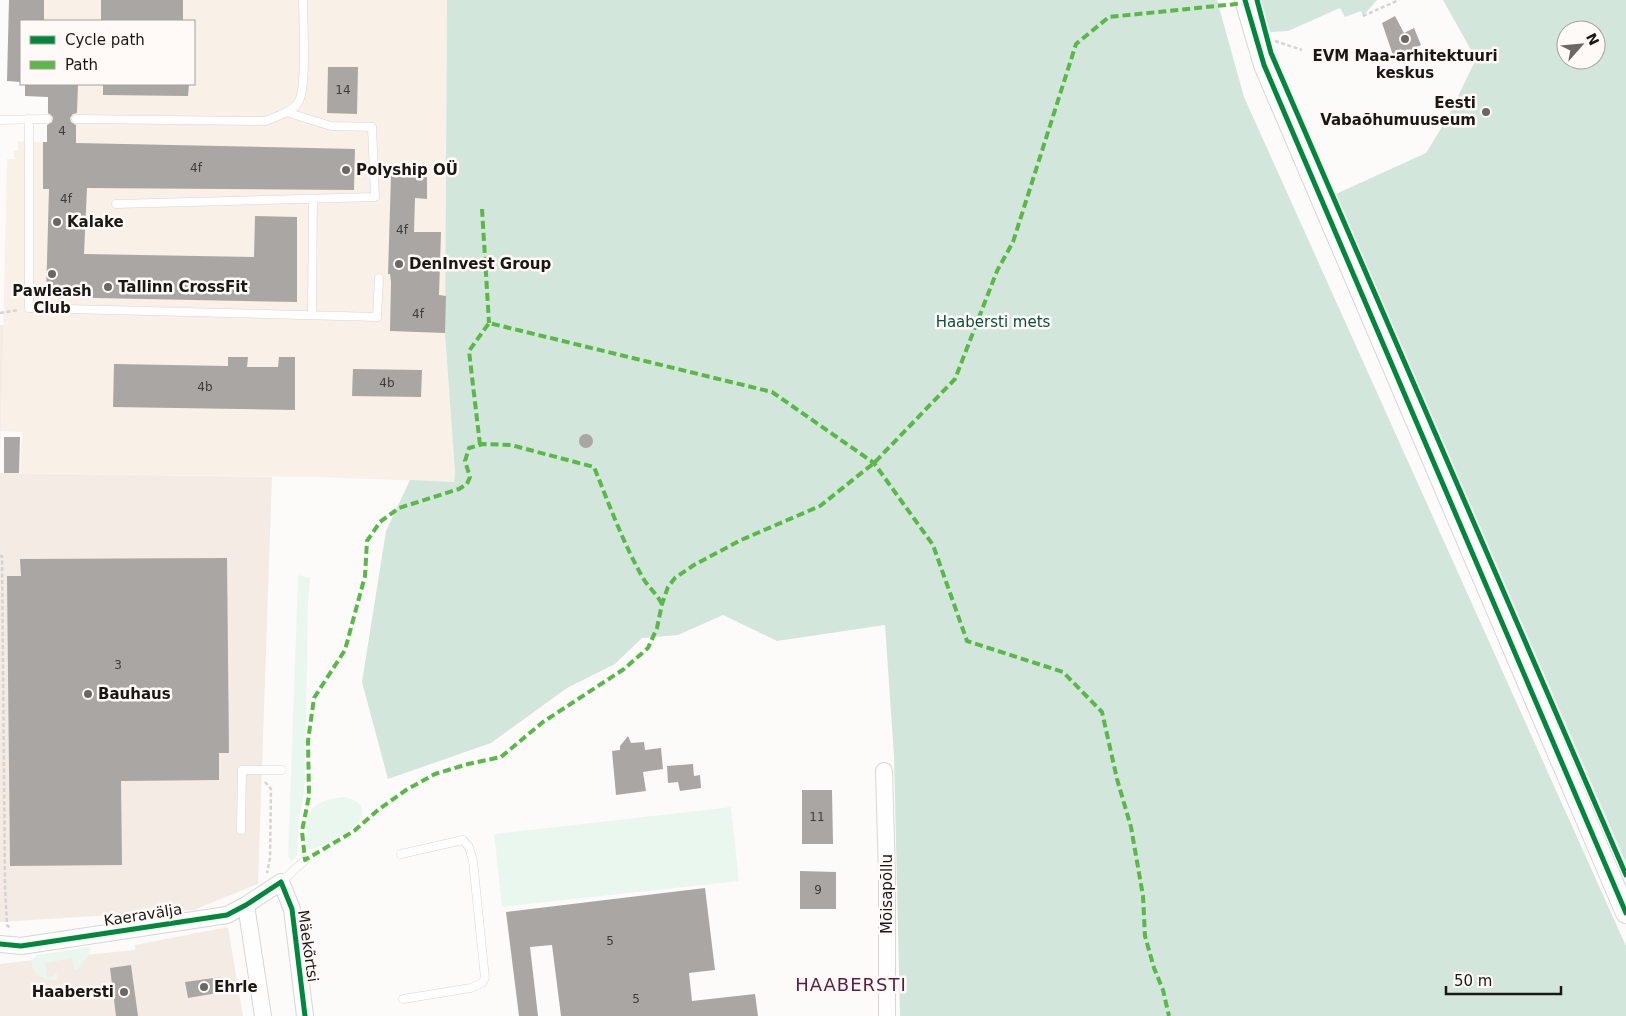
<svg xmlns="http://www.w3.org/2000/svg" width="1626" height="1016" font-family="'DejaVu Sans',sans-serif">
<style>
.built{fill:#f4ebe5}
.industrial{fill:#f9f0e8}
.green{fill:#eaf7ef}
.forest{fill:#d2e6db;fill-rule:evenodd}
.building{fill:#a9a6a4}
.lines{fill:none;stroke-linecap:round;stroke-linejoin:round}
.service-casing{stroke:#d8d5d3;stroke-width:9}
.minor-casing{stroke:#d8d5d3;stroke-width:18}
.tertiary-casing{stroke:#d8d5d3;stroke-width:22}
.path{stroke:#d4d3d3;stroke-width:2.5;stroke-dasharray:4 2.5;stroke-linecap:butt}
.service{stroke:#fffefe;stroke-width:8}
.minor{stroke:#fffefe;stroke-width:16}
.tertiary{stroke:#fffefe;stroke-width:20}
.quiet{stroke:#58b947;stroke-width:4;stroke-dasharray:8 4;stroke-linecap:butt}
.cycleway-casing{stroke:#fffaf7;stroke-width:8}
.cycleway{stroke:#00873e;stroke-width:5}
.poi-dot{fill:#6a6764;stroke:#fffaf7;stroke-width:2}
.labels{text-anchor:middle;stroke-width:5;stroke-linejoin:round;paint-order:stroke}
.number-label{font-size:12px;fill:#3e3b38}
.poi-label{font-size:15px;font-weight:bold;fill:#1b1714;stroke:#fffaf7;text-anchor:start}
.park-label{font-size:15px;fill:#085039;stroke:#fffaf7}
.street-label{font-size:15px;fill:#1b1714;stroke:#fffaf7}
.quarter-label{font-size:18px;letter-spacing:1px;fill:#5a1d41;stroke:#fffaf7}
</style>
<rect width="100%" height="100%" fill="#fdfbf9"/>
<!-- built -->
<path class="built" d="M 0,325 L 4,325 L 0,453 Z
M 0,473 L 272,477 L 258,884 L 194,910 L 0,922 Z
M 228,927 L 243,1016 L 0,1016 L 0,964 L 32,960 L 135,950 L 135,945 Z"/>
<!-- industrial -->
<path class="industrial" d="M 44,0 L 447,0 L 445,333 L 455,472 L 454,482 L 315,477 L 20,473 L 22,432 L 1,431 L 7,159 L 14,159 L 14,151 L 18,151 L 18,141 L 47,142 L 48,97 L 34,96 L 34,84 L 194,84 L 194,21 L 44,21 Z"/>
<!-- green -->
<path class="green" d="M 298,575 L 310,578 L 308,603 L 305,780 L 303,801 L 299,818 L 297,856 L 292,862 L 288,856 Z
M 344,797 C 352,799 359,800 362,809 C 368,827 324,845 311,850 L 307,847 C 305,813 307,801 344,797 Z
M 731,807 L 739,881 L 502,907 L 494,834 Z
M 88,947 L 90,948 L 88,956 L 77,970 L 74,969 L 72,958 L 45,963 L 47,977 L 54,976 L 54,974 L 56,973 L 58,978 L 56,980 C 44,981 30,973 32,960 L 38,955 Z"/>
<!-- forest -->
<path class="forest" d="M 447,0 L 1217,0 L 1244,97 L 1626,946 L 1626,1016 L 900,1016 L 894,756 L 885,625 L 777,641 L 723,615 L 678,635 L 642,638 L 615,664 L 567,688 L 491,743 L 388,779 L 362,682 L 386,531 L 410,480 L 454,482 L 455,472 L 445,333 Z
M 1261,0 L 1377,0 L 1363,16 L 1361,11 L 1345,17 L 1340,8 L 1288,31 L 1270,32 Z
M 1443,0 L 1626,0 L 1626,863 L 1336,194 L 1426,153 L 1448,117 L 1476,59 ZM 1566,30 L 1596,30 L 1596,60 L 1566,60 Z"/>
<!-- building -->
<path class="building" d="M 9,0 L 44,0 L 44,21 L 21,21 L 21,82 L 7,81 Z
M 101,0 L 183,0 L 183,21 L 101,21 Z
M 1395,16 L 1404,33 L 1414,28 L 1421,45 L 1411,50 L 1415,58 L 1404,64 L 1400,55 L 1394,58 L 1382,23 Z
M 328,67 L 358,67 L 357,114 L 327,113 Z
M 25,84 L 78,84 L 77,113 L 73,114 L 70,118 L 71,122 L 76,125 L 76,143 L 355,149 L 354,190 L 87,188 L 84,254 L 254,257 L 255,216 L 297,217 L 297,302 L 46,297 L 49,189 L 43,189 L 43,142 L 47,142 L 47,125 L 52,122 L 53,118 L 52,116 L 48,113 L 48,97 L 25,96 Z
M 103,84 L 189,84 L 188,96 L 103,95 Z
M 391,176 L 427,177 L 427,199 L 415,198 L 414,232 L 441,232 L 439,295 L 446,296 L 445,333 L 390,331 L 391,282 L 390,274 L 388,274 Z
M 228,357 L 248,357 L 247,367 L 278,367 L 279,357 L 295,357 L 295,410 L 113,407 L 114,364 L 228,366 Z
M 353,369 L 422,370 L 421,397 L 352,396 Z
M579 441a7 7 0 1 1 14 0a7 7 0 1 1-14 0Z
M 4,437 L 20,437 L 19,473 L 4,473 Z
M 227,558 L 229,753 L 219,753 L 219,780 L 121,781 L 122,865 L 10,866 L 7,576 L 21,576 L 20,559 Z
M 628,736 L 631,743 L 644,742 L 645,750 L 661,748 L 663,769 L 643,772 L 646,791 L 616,795 L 612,751 L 620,750 L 620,746 Z
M 693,764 L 694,776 L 700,775 L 701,788 L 680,791 L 678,782 L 668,783 L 667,766 Z
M 802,790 L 832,790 L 833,844 L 802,844 Z
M 800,871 L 836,872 L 836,909 L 800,909 Z
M 705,888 L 715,970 L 689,973 L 692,1001 L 755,994 L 758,1016 L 561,1016 L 552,945 L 530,947 L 538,1016 L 519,1016 L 506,912 Z
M 131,965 L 138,1016 L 116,1016 L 110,968 Z
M 221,977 L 223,992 L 188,998 L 185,982 Z"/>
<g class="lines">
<!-- service casing -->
<g class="service-casing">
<path id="service" d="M 29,119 L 29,308 L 377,317 L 379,278
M 76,119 L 266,121 C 276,116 294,112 299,101 C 307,86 303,20 303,0
M 0,120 L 47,119
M 116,204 L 375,197 L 372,127 L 331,126 L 286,112
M 312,315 L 313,199
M 241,830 L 242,770 L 282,770
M 401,854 L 463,840 L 469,847 L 473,861 L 485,978 L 482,983 L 471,988 L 403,999
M 281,882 L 305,860"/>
</g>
<!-- minor casing -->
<g class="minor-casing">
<path id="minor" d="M 884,771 L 887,875 L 887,1016
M 246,905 L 263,1016
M 0,944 L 21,946 L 227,915 L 246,905 L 281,882 L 292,909 L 305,1016"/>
</g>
<!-- tertiary casing -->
<g class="tertiary-casing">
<path id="tertiary" d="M 1245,0 L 1264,65 L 1626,913"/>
</g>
<!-- path -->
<path class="path" d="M 1363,16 L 1399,0
M 1275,41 L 1302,50
M 0,313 L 18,310
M 0,556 L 2,556 L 5,885 L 7,925 L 11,929
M 265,782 L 271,789 L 270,858 L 267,873"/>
<!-- service -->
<use href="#service" class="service"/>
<!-- minor -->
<use href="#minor" class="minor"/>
<!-- tertiary -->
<use href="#tertiary" class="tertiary"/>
<!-- quiet -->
<path class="quiet" d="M 482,209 L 489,323
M 480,445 L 469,351 L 489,323 L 772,392 L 874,463 L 933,545 L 967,641 L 1063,672 L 1102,712 L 1117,779 L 1131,827 L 1143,896 L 1145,936 L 1154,968 L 1163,990 L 1169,1016
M 662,604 C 657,594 648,587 643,578 C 623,543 609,504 594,467 L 511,445 L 483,444 L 469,448 L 465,461 L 470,477 L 467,484 L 459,489 L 399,508 L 380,522 L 367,541 L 365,576 L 345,650 L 314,698 L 308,741 L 309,796 L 302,831 L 305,860 L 354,831 L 378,810 L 406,790 L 435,774 L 468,764 L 501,757 L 543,722 L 624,669 L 648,648 L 657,628 L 662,604 L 668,587 L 675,578 L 694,565 L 741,540 L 820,506 L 874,463 L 955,379 L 997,271 L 1013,242 L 1076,44 L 1109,17 L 1246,3"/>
<!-- cycleway casing -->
<g class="cycleway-casing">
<path id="cycleway" d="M 1245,0 L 1264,65 L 1626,913
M 1257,0 L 1271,53 L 1626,875
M 0,944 L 21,946 L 227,915 L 246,905 L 281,882 L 292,909 L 305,1016"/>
</g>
<!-- cycleway -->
<use href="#cycleway" class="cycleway"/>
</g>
<!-- markers -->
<g class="poi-dot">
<circle cx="1405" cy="39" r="5"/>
<circle cx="1486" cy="112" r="5"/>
<circle cx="346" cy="170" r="5"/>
<circle cx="57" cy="222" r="5"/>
<circle cx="399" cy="264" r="5"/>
<circle cx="52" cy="274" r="5"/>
<circle cx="108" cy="287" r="5"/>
<circle cx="88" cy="694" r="5"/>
<circle cx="204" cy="987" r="5"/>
<circle cx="124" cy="992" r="5"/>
</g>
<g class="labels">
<!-- number labels -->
<g class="number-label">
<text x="343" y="94">14</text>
<text x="62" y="135">4</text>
<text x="196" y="172">4f</text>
<text x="66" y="203">4f</text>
<text x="402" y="234">4f</text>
<text x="418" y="318">4f</text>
<text x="387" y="387">4b</text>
<text x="205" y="391">4b</text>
<text x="118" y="669">3</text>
<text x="817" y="821">11</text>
<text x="818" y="894">9</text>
<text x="610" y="945">5</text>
<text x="636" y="1003">5</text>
</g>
<!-- poi labels -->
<g class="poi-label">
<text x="1405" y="61" text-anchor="middle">EVM Maa-arhitektuuri<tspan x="1405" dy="17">keskus</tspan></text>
<text x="1476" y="108" text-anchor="end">Eesti<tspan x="1476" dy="17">Vabaõhumuuseum</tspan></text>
<text x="356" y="175">Polyship OÜ</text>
<text x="67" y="227">Kalake</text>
<text x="409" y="269">DenInvest Group</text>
<text x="118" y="292">Tallinn CrossFit</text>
<text x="52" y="296" text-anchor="middle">Pawleash<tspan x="52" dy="17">Club</tspan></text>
<text x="98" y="699">Bauhaus</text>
<text x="214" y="992">Ehrle</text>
<text x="114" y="997" text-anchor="end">Haabersti</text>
</g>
<!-- park labels -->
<g class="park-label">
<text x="993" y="327">Haabersti mets</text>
</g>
<!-- street labels -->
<g class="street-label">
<text transform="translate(887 894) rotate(-90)" y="5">Mõisapõllu</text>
<text transform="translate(143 915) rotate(-9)" y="5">Kaeravälja</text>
<text transform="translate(308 946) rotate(82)" y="5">Mäekõrtsi</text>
</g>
<!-- quarter labels -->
<g class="quarter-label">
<text x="851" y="991">HAABERSTI</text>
</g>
</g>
<!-- legend -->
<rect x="20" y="20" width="175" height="65" fill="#fffaf7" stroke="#a49f9c"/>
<rect x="30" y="36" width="25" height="8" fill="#00873e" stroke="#a49f9c"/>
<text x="65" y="45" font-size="15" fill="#1b1714">Cycle path</text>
<rect x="30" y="61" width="25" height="8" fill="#58b947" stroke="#a49f9c"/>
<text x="65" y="70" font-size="15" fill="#1b1714">Path</text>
<!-- north arrow -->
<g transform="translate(1581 45) rotate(63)"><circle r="24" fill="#fffaf7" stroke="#a49f9c"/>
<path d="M0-4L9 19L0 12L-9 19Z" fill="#6a6764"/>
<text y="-8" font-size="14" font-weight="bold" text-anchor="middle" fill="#1b1714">N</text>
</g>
<!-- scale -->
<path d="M1446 986v8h115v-8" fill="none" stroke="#1b1714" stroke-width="2.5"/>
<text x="1454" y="986" font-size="15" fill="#1b1714" stroke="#fffaf7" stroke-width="4" paint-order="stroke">50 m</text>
</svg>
